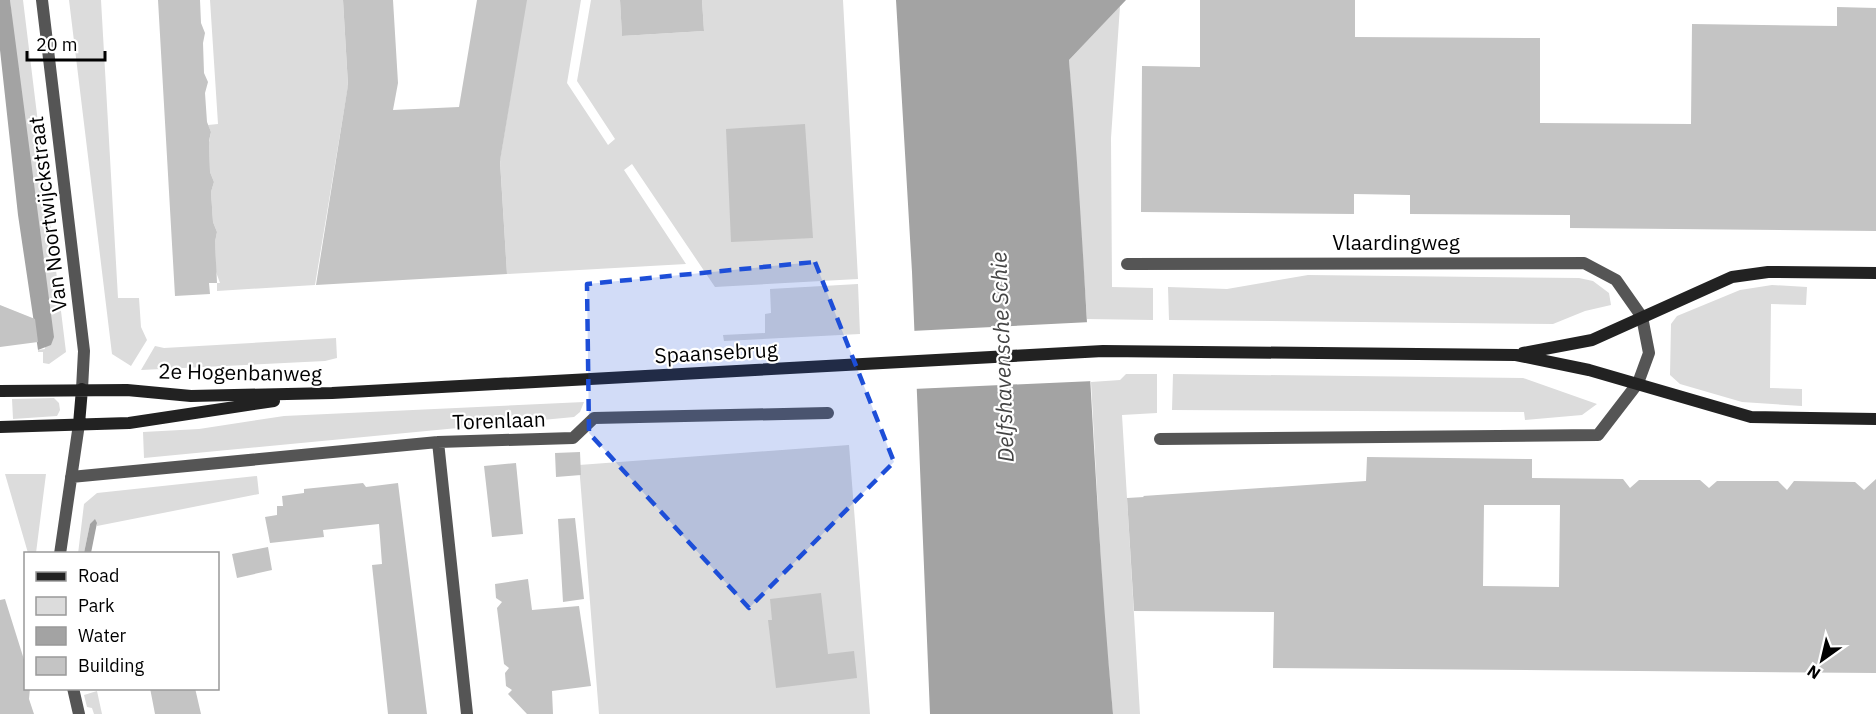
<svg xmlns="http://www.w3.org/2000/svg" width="1876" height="714" font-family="'IBM Plex Sans',sans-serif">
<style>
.green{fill:#dcdcdc}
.water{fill:#a3a3a3}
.pier{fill:#fff}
.building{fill:#c4c4c4;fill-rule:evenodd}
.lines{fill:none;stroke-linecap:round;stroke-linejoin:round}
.street{stroke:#555;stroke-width:12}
.secondary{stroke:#222;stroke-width:12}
.marked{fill:#1d4ed8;fill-opacity:0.2;stroke:#1d4ed8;stroke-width:4.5;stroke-dasharray:12 8;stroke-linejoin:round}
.labels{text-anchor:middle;stroke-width:4.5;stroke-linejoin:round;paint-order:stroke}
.street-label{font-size:21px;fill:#000;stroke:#fff}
.water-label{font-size:22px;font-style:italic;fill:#444;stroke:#fff}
</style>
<rect width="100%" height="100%" fill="#fff"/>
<!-- green -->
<path class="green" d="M 10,0 L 23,0 L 66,352 L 49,364 L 43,363 L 43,352 L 38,352 L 38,350 L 45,349 Z
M 69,0 L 101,0 L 118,298 L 139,298 L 141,327 L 147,340 L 131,366 L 112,354 Z
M 210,0 L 343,0 L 348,86 L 315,285 L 217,291 L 217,283 L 220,283 L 216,272 L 215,242 L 217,232 L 213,222 L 211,192 L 214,182 L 210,172 L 209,142 L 211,132 L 208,125 L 218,124 Z
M 526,0 L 581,0 L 567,83 L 608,145 L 615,139 L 577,81 L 591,0 L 620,0 L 622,36 L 704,31 L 702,0 L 843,0 L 858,279 L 715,287 L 632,164 L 624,170 L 686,264 L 507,274 L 500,160 Z
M 1120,6 L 1111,138 L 1112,287 L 1153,288 L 1153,320 L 1087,319 L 1069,60 Z
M 1308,275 L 1579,278 L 1593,281 L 1609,293 L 1611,305 L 1585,311 L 1553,324 L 1169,320 L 1168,287 L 1227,289 Z
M 858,284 L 860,334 L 724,341 L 723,335 L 765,333 L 765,314 L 771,313 L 770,289 Z
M 1772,285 L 1807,287 L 1806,305 L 1771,304 L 1770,388 L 1802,389 L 1802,406 L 1742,402 L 1680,384 L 1670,375 L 1671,324 L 1677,316 L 1740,290 Z
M 336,338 L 337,358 L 325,361 L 141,370 L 155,346 L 164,348 Z
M 1126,374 L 1157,374 L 1157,413 L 1122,415 L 1140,714 L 1113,714 L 1104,619 L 1091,382 L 1120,380 Z
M 1173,374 L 1523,378 L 1597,404 L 1582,415 L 1525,420 L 1524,412 L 1172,410 Z
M 54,398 L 59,403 L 60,410 L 57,416 L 13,419 L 12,399 Z
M 584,402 L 580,412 L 574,417 L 144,458 L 143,432 L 199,429 L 284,416 Z
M 849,445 L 870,714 L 599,714 L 579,465 Z
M 5,474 L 46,474 L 36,553 L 28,553 Z
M 257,476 L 259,494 L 97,526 L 97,523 L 90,524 L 84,553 L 78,554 L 84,504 L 97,493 Z
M 97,691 L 102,714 L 94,714 L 92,708 L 87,707 L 84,695 Z"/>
<!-- water -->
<path class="water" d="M 0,0 L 10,0 L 54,337 L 51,345 L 38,350 L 18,215 L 0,50 Z
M 896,0 L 1126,0 L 1069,60 C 1088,278 1093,496 1113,714 L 930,714 L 912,272 Z
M 95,519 L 97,523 L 91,553 L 84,553 L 90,524 Z"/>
<!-- pier -->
<path class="pier" d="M 1091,322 L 1094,381 L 913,389 L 911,331 Z"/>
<!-- building -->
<path class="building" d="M 158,0 L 200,0 L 201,23 L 205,33 L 203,43 L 204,73 L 208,82 L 205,93 L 207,122 L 211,132 L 209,141 L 210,172 L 214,182 L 211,192 L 213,222 L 217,232 L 215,242 L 217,283 L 209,283 L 210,294 L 175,296 Z
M 343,0 L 393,0 L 398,83 L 393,110 L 459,107 L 477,0 L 527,0 L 500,161 L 507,274 L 316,285 L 348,85 Z
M 620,0 L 702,0 L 704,31 L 622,36 Z
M 1200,0 L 1355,0 L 1355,37 L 1540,38 L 1540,123 L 1691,124 L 1692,24 L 1837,26 L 1837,7 L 1876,8 L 1876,231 L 1570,228 L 1570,215 L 1410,214 L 1410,195 L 1354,194 L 1354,214 L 1141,212 L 1142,66 L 1200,67 Z
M 805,124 L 813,238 L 731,242 L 726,129 Z
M 0,305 L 35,319 L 38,342 L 0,347 Z
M 580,452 L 581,475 L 556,477 L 555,453 Z
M 1367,457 L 1532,459 L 1532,478 L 1623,479 L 1630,488 L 1639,480 L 1700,480 L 1709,488 L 1717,481 L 1778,481 L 1787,490 L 1794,481 L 1855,482 L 1864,490 L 1876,479 L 1876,673 L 1273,668 L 1274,612 L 1134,611 L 1127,498 L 1144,497 L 1143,496 L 1366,481 ZM 1484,505 L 1560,505 L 1559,587 L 1483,586 Z
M 516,463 L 523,534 L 492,537 L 484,466 Z
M 363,483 L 366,487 L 398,483 L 427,714 L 388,714 L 372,565 L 382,564 L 379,524 L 323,530 L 324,537 L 270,543 L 265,517 L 277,515 L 277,506 L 283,506 L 282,496 L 304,493 L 304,489 Z
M 575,518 L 584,599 L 563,602 L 558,519 Z
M 268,547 L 272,570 L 237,578 L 232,554 Z
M 528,579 L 532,610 L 579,606 L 591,686 L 552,691 L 553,714 L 527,714 L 508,694 L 512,690 L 506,686 L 505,673 L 509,668 L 504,664 L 497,608 L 502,602 L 496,598 L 495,584 Z
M 821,593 L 828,654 L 854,651 L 857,678 L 776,688 L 768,620 L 772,620 L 770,599 Z
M 5,599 L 26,666 L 26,688 L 30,688 L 29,699 L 34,714 L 0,714 L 0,600 Z
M 150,688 L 195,688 L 201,714 L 155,714 Z"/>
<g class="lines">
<!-- street -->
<path class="street" d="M 42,0 L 84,351 L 82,389
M 1127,264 L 1584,263 L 1616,280 L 1642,317 L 1649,353 L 1638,383 L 1598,435 L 1160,439
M 71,477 L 438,442
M 60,554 L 79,424
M 73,688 L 79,714
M 467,714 L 438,442 L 573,438 L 594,418 L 828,413"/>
<!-- secondary -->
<path class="secondary" d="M 1523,353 L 1592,340 L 1732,277 L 1768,272 L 1876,273
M 0,391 L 127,390 L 191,396 L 332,393 L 1103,351 L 1516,355 L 1589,370 L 1751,417 L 1876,419
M 79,424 L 82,389
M 0,427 L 129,423 L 274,401"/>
</g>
<!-- marked area -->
<path class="marked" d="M 815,262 L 894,462 L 749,608 L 589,433 L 587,284 Z"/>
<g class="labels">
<!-- street labels -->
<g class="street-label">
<text transform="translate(48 214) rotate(-97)" y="7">Van Noortwijckstraat</text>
<text x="1396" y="250">Vlaardingweg</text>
<text transform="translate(716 353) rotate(-3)" y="7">Spaansebrug</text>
<text transform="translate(240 373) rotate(1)" y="7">2e Hogenbanweg</text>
<text transform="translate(499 421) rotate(-2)" y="7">Torenlaan</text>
</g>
<!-- water labels -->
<g class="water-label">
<text transform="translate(1002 357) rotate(-92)" y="8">Delfshavensche Schie</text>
</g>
</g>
<!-- legend -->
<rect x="24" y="552" width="195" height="138" fill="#ffffff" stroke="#999999" stroke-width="1.5"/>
<rect x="36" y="572" width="30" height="9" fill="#222222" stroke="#999999" stroke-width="1.5"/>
<text x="78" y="582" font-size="18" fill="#000000">Road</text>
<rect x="36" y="597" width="30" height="18" fill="#dcdcdc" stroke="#999999" stroke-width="1.5"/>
<text x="78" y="612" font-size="18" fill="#000000">Park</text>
<rect x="36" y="627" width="30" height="18" fill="#a3a3a3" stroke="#999999" stroke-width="1.5"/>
<text x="78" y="642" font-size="18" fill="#000000">Water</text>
<rect x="36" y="657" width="30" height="18" fill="#c4c4c4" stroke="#999999" stroke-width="1.5"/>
<text x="78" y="672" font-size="18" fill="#000000">Building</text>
<!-- north arrow -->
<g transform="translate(1822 660) rotate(214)" stroke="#ffffff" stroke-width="4.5" paint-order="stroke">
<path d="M0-4.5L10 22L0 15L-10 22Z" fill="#000000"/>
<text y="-9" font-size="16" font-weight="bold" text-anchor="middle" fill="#000000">N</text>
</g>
<!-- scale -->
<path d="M27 51v9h78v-9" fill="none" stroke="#000000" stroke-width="3"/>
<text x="36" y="51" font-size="18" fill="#000000" stroke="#ffffff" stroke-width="4.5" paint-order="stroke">20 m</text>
</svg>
